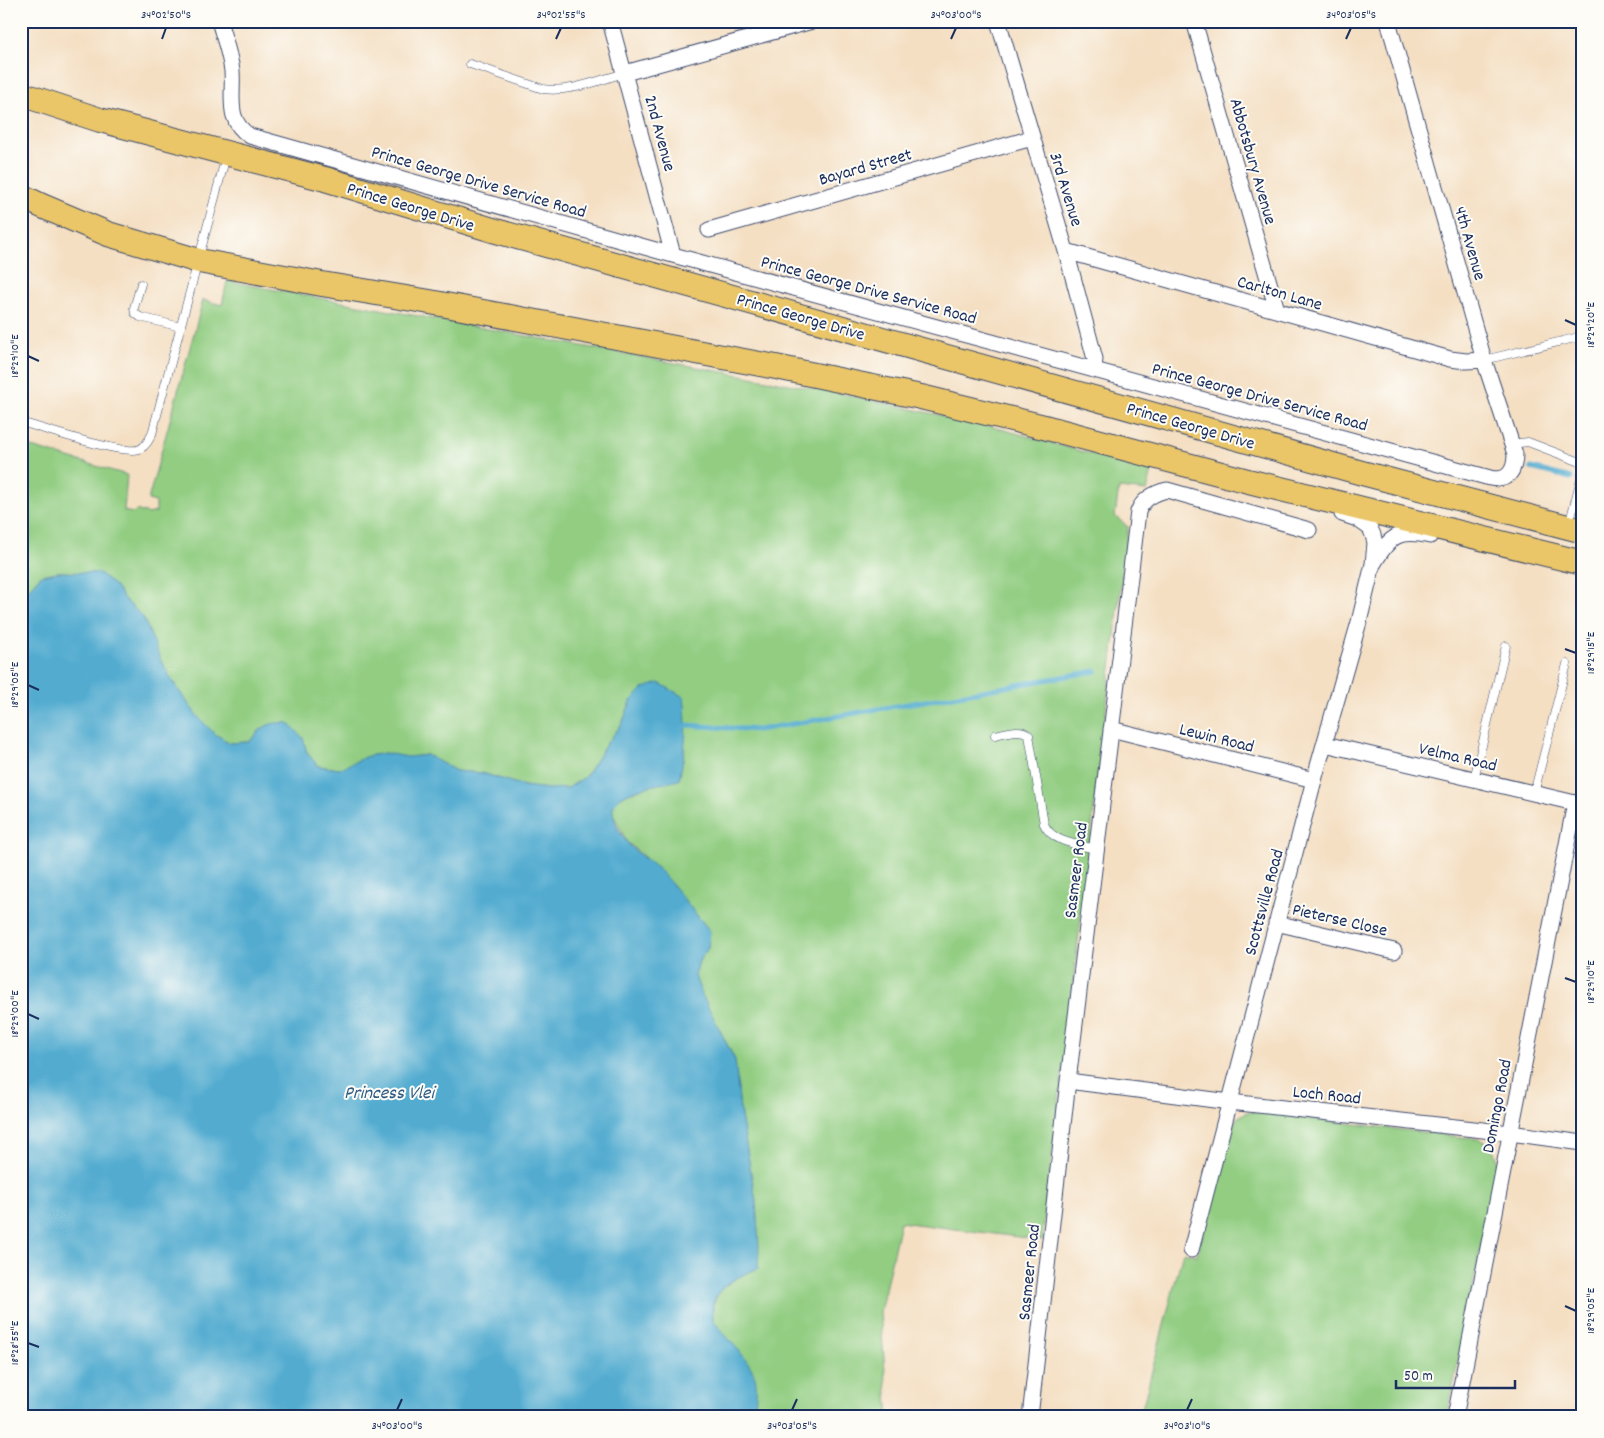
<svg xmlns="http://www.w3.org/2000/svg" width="1604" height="1438" font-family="Dekko,sans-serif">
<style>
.green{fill:#92cd82;stroke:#567e70}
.water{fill:#52acd0;stroke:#366e97}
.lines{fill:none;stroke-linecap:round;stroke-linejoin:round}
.stream{stroke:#52acd0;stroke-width:5}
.lane-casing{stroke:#3c496d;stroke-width:9}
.street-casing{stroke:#3c496d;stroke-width:17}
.primary-casing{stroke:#3c496d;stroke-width:26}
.lane{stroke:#fff;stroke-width:8}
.street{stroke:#fff;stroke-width:15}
.primary{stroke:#eac669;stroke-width:24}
.ticks{fill:none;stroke:#1b2f5e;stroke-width:2}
.labels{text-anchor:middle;stroke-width:4;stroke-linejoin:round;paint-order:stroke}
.street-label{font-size:18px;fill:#1b2f5e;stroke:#fdfcf7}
.water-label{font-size:19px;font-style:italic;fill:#2e5b86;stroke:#fdfcf7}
.neatline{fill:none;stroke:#1b2f5e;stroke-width:2}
.ticks-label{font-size:12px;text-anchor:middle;fill:#1b2f5e}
</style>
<rect width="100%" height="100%" fill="#fdfcf7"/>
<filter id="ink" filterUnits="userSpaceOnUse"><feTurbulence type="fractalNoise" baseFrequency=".02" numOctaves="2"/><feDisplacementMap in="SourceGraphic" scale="10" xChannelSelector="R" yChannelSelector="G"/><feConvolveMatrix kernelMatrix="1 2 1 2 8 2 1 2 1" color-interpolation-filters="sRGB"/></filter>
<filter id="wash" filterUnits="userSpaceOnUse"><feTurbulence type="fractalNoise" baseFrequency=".0096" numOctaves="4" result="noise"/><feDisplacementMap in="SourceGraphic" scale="20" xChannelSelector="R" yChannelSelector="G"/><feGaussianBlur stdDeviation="1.12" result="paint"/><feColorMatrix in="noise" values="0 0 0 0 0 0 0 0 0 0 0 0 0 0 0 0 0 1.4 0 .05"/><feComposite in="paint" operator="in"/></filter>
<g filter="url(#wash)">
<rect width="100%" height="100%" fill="#f4dfc3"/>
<!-- green -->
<path class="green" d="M 227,281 L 838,393 L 994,427 L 1152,471 L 1147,491 L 1119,488 L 1115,516 L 1128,527 L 1042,1240 L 900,1222 L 880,1312 L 889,1417 L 753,1417 L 755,1400 L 755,1378 L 713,1320 L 713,1304 L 720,1290 L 736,1278 L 758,1268 L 756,1201 L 740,1110 L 735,1060 L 701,993 L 695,976 L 699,961 L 708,948 L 710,931 L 659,870 L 627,842 L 613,814 L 612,809 L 615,803 L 620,798 L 626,794 L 643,788 L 683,762 L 686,725 L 631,701 L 622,724 L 607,743 L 585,777 L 568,788 L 549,789 L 524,786 L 482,773 L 456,771 L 426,755 L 408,758 L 385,753 L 368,756 L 339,769 L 318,766 L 307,753 L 303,738 L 261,729 L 249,742 L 230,743 L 215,734 L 198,717 L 177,688 L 162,663 L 143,617 L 125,600 L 115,586 L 99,573 L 58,572 L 41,575 L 27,591 L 21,589 L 21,444 L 127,475 L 124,511 L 133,513 L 136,510 L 148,514 L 156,512 L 156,502 L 148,500 L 203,300 L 222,305 Z
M 1247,1112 L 1254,1112 L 1478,1139 C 1490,1144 1496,1150 1497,1164 L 1447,1417 L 1140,1417 L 1183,1252 L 1197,1255 L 1231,1130 L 1237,1118 Z"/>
<!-- water -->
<path class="water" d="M 58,572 L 99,573 L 115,586 L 125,600 L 143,617 L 162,663 L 177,688 L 198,717 L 215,734 L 230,743 L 249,742 C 264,726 266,722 289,723 L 303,738 L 307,753 L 318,766 L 339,769 L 368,756 L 385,753 L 408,757 L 427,755 L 456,771 L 482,773 L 524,786 L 549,789 L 568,788 L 585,777 L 607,743 L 622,724 L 631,701 L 644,688 L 659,683 L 684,697 C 688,725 685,752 679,780 C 662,784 626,788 615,803 C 608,812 620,833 626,841 C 634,852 648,860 658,869 C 677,888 692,911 710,931 L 708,948 L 699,961 L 695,976 L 701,993 L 735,1060 L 740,1110 L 756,1201 L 759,1247 L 758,1268 C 741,1276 718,1284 713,1304 C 712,1309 713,1315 713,1320 C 725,1337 749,1357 755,1377 C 758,1389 755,1405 753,1417 L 21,1417 L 21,590 L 27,591 L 41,575 Z"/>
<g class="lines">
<!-- stream -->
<path class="stream" d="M 1531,468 L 1571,478
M 686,725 L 758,730 L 1096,671"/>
</g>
</g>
<g filter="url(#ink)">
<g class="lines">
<!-- lane casing -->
<g class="lane-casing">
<path id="lane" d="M 470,64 L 543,89 C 570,93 599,80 625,73
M 141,284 L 134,308 L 135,313 L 140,317 L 181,327
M 1484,360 L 1583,336
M 21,422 C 41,428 125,456 140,449 C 146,446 149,440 152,434 L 226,156
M 1511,444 L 1528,442 L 1583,463
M 1569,525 L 1583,471
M 995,735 C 1006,733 1020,727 1029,735 L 1044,824 C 1052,843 1080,845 1096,849
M 1474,779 L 1506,646
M 1534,793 L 1567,664"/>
</g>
<!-- street casing -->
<g class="street-casing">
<path id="street" d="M 219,21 C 224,38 230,54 232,71 C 234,97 225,120 250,136 L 673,255 L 1490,478 C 1508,482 1515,471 1515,454 L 1484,360 L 1388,21
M 610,21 L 673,255
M 998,21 L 1066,251 L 1095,359 L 1094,369
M 1194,21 L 1277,310
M 625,73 L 812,21
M 709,230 L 1032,138
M 1066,251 L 1450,359 L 1466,361 L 1484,360
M 1374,563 C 1390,536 1398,529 1430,536
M 1111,729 L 1314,780
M 1325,744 L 1575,803 L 1583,801
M 1276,923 L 1394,951
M 1068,1081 L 1230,1102 L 1510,1133 L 1583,1143
M 1191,1250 L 1314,780 L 1359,622 L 1373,564 L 1375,543 L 1373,535 L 1370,528 L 1357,519 L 1342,514
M 1030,1417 L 1068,1081 L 1138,512 C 1142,500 1154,493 1167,490 L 1309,530
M 1455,1417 L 1575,803"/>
</g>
<!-- primary casing -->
<g class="primary-casing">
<path id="primary" d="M 21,94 L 100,120 L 325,179 L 496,231 L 1362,473 L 1583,531
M 21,196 L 42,206 L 108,234 L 199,261 L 322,284 L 430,302 L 776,367 L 921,397 L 1044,427 L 1248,481 L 1583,563"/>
</g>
<!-- lane -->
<use href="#lane" class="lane"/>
<!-- street -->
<use href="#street" class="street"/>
<!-- primary -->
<use href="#primary" class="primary"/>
</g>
</g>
<!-- ticks -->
<path class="ticks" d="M 162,39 L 166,28M 556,39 L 561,28M 951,39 L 956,28M 1346,39 L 1351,28M 1565,320 L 1576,325M 28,356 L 39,361M 1565,649 L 1576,653M 28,685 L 39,690M 1565,978 L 1576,982M 28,1014 L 39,1019M 1565,1306 L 1576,1311M 28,1343 L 39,1347M 397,1410 L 402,1399M 792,1410 L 797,1399M 1187,1410 L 1192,1399"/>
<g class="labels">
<!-- street labels -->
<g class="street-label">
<text transform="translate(661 133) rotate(75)" y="6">2nd Avenue</text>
<text transform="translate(1254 161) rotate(74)" y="6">Abbotsbury Avenue</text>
<text transform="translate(865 166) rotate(-16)" y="6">Bayard Street</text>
<text transform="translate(479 181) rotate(16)" y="6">Prince George Drive Service Road</text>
<text transform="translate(1067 189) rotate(73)" y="6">3rd Avenue</text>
<text transform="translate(411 206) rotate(17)" y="6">Prince George Drive</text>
<text transform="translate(1471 243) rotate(74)" y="6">4th Avenue</text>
<text transform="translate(869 289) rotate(15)" y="6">Prince George Drive Service Road</text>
<text transform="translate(1280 292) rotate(16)" y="6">Carlton Lane</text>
<text transform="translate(801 316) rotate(16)" y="6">Prince George Drive</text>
<text transform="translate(1260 396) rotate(15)" y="6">Prince George Drive Service Road</text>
<text transform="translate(1191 425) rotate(16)" y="6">Prince George Drive</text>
<text transform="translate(1217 737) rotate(14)" y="6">Lewin Road</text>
<text transform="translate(1458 756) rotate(13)" y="6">Velma Road</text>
<text transform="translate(1075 870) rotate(-83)" y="6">Sasmeer Road</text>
<text transform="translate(1263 902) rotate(-75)" y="6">Scottsville Road</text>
<text transform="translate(1340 919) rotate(13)" y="6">Pieterse Close</text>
<text transform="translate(1327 1094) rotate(6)" y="6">Loch Road</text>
<text transform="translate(1496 1106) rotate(-79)" y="6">Domingo Road</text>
<text transform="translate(1028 1272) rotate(-84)" y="6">Sasmeer Road</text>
</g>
<!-- water labels -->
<g class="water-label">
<text x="389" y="1098">Princess Vlei</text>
</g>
</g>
<!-- margin -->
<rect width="1604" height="1438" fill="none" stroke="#fdfcf7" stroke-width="55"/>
<!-- scale -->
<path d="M1396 1380v8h119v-8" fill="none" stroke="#1b2f5e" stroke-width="2.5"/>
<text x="1404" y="1380" font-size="15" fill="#1b2f5e" stroke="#fdfcf7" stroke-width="4" paint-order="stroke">50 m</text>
<rect x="28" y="28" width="1548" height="1382" class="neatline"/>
<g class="ticks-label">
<text x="166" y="18">34°02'50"S</text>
<text x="561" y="18">34°02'55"S</text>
<text x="956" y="18">34°03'00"S</text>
<text x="1351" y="18">34°03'05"S</text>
<text transform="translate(1590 325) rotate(-90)" y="4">18°29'20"E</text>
<text transform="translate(14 356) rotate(-90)" y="4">18°29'10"E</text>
<text transform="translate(1590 653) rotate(-90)" y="4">18°29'15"E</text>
<text transform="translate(14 685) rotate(-90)" y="4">18°29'05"E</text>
<text transform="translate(1590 982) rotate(-90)" y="4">18°29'10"E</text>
<text transform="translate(14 1014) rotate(-90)" y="4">18°29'00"E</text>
<text transform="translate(1590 1311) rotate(-90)" y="4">18°29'05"E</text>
<text transform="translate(14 1343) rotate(-90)" y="4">18°28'55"E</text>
<text x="397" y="1429">34°03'00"S</text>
<text x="792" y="1429">34°03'05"S</text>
<text x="1187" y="1429">34°03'10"S</text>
</g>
</svg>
